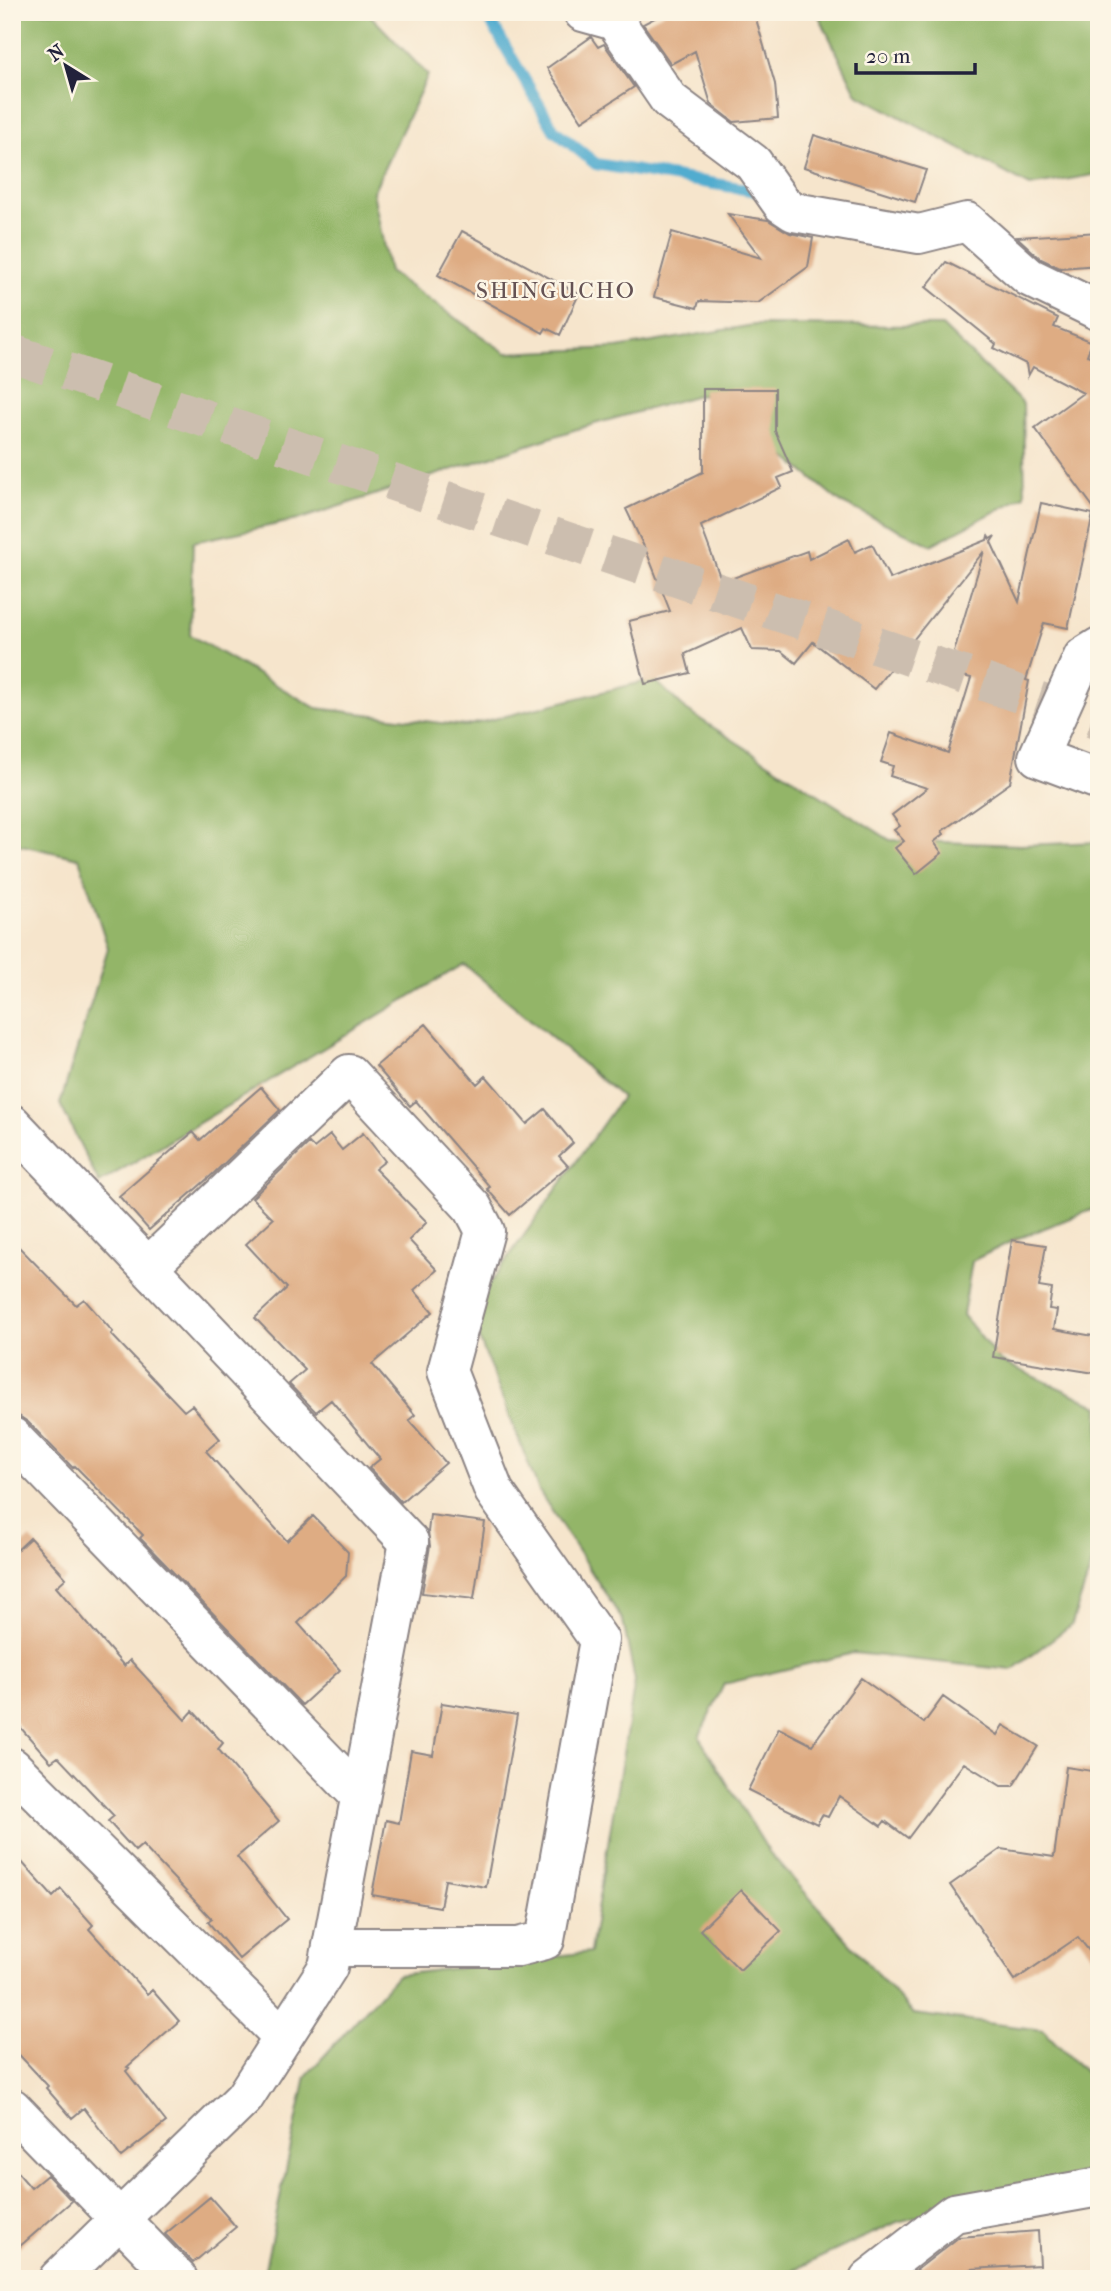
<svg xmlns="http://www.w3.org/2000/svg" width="1111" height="2291" font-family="'IM FELL French Canon',serif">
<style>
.forest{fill:#93b568;stroke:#5a6c52;stroke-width:2}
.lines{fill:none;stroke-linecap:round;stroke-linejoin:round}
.stream{stroke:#51accf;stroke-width:12}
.building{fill:#deac83}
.highway-tunnel{stroke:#ccbeaf;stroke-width:38;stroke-dasharray:38 19;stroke-linecap:butt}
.street-casing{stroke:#8c8484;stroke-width:42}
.secondary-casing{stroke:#8c8484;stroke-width:42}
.street{stroke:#fff;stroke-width:38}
.secondary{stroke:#fff;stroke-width:38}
.labels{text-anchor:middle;stroke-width:5;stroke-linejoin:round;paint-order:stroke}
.neighbourhood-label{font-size:23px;letter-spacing:2px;fill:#645254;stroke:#fcf5e5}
</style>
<rect width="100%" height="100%" fill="#fcf5e5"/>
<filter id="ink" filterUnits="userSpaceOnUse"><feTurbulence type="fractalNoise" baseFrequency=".0143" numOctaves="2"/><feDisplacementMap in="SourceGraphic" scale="14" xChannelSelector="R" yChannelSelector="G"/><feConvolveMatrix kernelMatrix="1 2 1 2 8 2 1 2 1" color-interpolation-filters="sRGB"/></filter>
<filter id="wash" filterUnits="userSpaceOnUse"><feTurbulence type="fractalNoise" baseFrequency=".00686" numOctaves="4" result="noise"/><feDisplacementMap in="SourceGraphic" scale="28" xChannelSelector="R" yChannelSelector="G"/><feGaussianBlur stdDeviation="1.57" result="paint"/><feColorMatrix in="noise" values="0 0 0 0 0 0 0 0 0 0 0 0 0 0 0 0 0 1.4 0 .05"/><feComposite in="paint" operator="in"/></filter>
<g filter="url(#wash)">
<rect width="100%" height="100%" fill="#f6e5cc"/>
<!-- forest -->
<path class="forest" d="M 12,12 L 367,12 L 428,75 L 373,192 L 389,272 L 506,353 L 617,348 L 754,325 L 942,326 L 1023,404 L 1025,496 L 931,545 L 840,502 L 749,426 L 702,394 L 580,428 L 297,520 L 193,542 L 190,635 L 316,708 L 466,726 L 654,679 L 686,710 L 890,840 L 1020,845 L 1099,842 L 1099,1207 L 1016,1239 L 972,1261 L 963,1315 L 1000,1361 L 1099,1406 L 1099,1543 L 1072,1624 L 1012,1670 L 854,1653 L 724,1684 L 699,1737 L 769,1852 L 913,2014 L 1043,2030 L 1099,2086 L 1099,2152 L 1093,2174 L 897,2222 L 774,2279 L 267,2279 L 264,2273 L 306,2076 L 397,1975 L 590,1952 L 635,1681 L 623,1621 L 539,1491 L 469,1313 L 622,1097 L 464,964 L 99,1183 L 60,1104 L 108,948 L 79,858 L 12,843 Z
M 817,12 L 1099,12 L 1099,174 L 1030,186 L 857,94 Z"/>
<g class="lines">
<!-- stream -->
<path class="stream" d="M 485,12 L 554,130 L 596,164 L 763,192"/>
</g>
<g id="blocks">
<!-- building -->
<path class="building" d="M 666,12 L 754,12 L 775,84 L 778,118 L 734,122 L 711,104 L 695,51 L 671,64 L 643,24 Z
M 591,37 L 598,47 L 604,44 L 634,87 L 582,121 L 547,68 Z
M 814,135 L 926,170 L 915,202 L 804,167 Z
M 728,214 L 768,220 L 790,233 L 813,238 L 808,267 L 758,303 L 699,301 L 697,308 L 654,297 L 672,232 L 761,258 Z
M 462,231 L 579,294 L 560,335 L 546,328 L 543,333 L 438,275 Z
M 1099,232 L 1099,265 L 1060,268 L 1041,259 L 1017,237 Z
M 946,262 L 1058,318 L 1054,327 L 1092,342 L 1087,355 L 1099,360 L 1099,515 L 1035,428 L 1083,393 L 1033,367 L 1028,376 L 1026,364 L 994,348 L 996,344 L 926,287 Z
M 703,389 L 775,389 L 775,431 L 793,472 L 778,478 L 782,487 L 701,526 L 722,582 L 807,551 L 809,559 L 849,539 L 855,552 L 872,544 L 890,579 L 987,540 L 988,536 L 990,539 L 995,536 L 991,542 L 1019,602 L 1041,503 L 1093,514 L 1068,628 L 1044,623 L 1026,680 L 1029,681 L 1010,783 L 942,831 L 944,834 L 934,842 L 942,853 L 916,874 L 895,848 L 904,841 L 894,830 L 900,826 L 892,815 L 927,788 L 890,776 L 893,766 L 881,762 L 891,733 L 948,753 L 971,678 L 948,672 L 984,551 L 874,689 L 813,642 L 796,663 L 781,651 L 752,650 L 742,628 L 685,654 L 690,673 L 645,684 L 629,621 L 670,611 L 647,553 L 626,509 L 703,472 Z
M 426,1024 L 477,1084 L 486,1076 L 527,1124 L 545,1109 L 573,1143 L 559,1156 L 568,1166 L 510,1215 L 487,1189 L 490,1187 L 416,1101 L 410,1106 L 376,1066 Z
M 261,1087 L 280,1110 L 214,1173 L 149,1230 L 119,1196 L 193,1132 L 200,1140 Z
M 363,1133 L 385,1161 L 375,1169 L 427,1222 L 409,1240 L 437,1270 L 414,1290 L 433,1312 L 372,1364 L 415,1415 L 409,1420 L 446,1463 L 401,1502 L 369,1468 L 380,1459 L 331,1400 L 316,1412 L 289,1384 L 305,1370 L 255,1318 L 287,1288 L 246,1244 L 273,1219 L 252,1198 L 309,1143 L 314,1148 L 330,1135 L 342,1150 Z
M 12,1240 L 76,1305 L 84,1299 L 113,1332 L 111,1334 L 184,1411 L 192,1405 L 220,1439 L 206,1451 L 287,1541 L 313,1516 L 348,1552 L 346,1576 L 298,1623 L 340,1670 L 302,1705 L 140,1538 L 143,1535 L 75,1466 L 73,1468 L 28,1422 L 19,1416 L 12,1416 Z
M 1012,1240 L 1046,1245 L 1039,1287 L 1052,1289 L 1049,1309 L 1057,1310 L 1054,1329 L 1099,1337 L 1095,1373 L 993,1357 Z
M 430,1515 L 485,1522 L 474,1599 L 422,1593 L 430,1546 L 428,1532 Z
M 30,1538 L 66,1578 L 56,1587 L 124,1666 L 130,1660 L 185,1720 L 193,1711 L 223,1743 L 218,1749 L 279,1821 L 237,1857 L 287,1919 L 239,1959 L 208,1922 L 212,1919 L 142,1845 L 135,1851 L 108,1821 L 114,1816 L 58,1757 L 51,1762 L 12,1718 L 12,1555 Z
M 861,1678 L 924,1723 L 943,1697 L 997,1735 L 1003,1725 L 1038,1746 L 1013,1786 L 1001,1786 L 964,1763 L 908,1838 L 885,1821 L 881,1826 L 839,1796 L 828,1817 L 822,1815 L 817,1824 L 748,1790 L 779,1728 L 812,1745 Z
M 442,1703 L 517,1715 L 486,1887 L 445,1880 L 440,1907 L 372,1895 L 386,1820 L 399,1823 L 411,1751 L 433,1755 Z
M 1066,1767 L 1099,1772 L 1099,1963 L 1078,1937 L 1015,1980 L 950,1885 L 1001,1849 L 1054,1857 Z
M 12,1851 L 53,1897 L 61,1889 L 93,1925 L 89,1929 L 147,1994 L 152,1990 L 179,2021 L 127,2067 L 129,2068 L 126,2071 L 166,2122 L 121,2157 L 84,2108 L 72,2118 L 46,2088 L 48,2086 L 12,2047 Z
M 741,1890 L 781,1931 L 740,1970 L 700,1930 Z
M 12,2166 L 31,2188 L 47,2175 L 72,2201 L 12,2253 Z
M 210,2197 L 236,2227 L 193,2263 L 165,2234 Z
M 1038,2231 L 1040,2265 L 971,2269 L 957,2279 L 905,2279 L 959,2237 Z"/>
</g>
</g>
<g filter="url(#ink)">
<use href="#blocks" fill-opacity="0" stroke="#8c8484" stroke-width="2"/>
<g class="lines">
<!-- highway-tunnel -->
<path class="highway-tunnel" d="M 12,353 L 1099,721"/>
<!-- street casing -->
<g class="street-casing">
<path id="street" d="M 583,12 L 615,21 L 669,100 L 753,163 L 782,204 L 794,212 L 919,234 L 967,222 L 1029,277 L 1099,311
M 1099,647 L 1083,657 L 1038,757 L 1099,780
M 12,1124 L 409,1542
M 148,1267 L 349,1074 L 473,1208 L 485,1231 L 447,1371 L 494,1491 L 599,1640 L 545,1940 L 518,1947 L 332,1947
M 12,1437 L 360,1796
M 12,1767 L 283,2037
M 12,2108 L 178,2279
M 869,2279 L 954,2213 L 1099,2187"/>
</g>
<!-- secondary casing -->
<g class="secondary-casing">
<path id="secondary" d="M 58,2279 L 244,2098 L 328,1967 L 409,1542"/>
</g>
<!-- street -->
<use href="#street" class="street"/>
<!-- secondary -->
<use href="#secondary" class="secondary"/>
</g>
</g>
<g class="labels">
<!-- neighbourhood labels -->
<g class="neighbourhood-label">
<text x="556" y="298">SHINGUCHO</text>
</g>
</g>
<!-- margin -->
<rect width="1111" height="2291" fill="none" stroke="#fcf5e5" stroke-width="42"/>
<!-- north arrow -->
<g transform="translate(66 66) rotate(323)" stroke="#fcf5e5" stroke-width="5" paint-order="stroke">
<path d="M0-5L12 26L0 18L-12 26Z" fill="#22223b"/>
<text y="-10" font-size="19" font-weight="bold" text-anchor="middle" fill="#22223b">N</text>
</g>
<!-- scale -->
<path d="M856 63v10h119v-10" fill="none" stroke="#22223b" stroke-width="3.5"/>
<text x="866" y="63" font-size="21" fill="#22223b" stroke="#fcf5e5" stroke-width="5" paint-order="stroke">20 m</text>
</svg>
